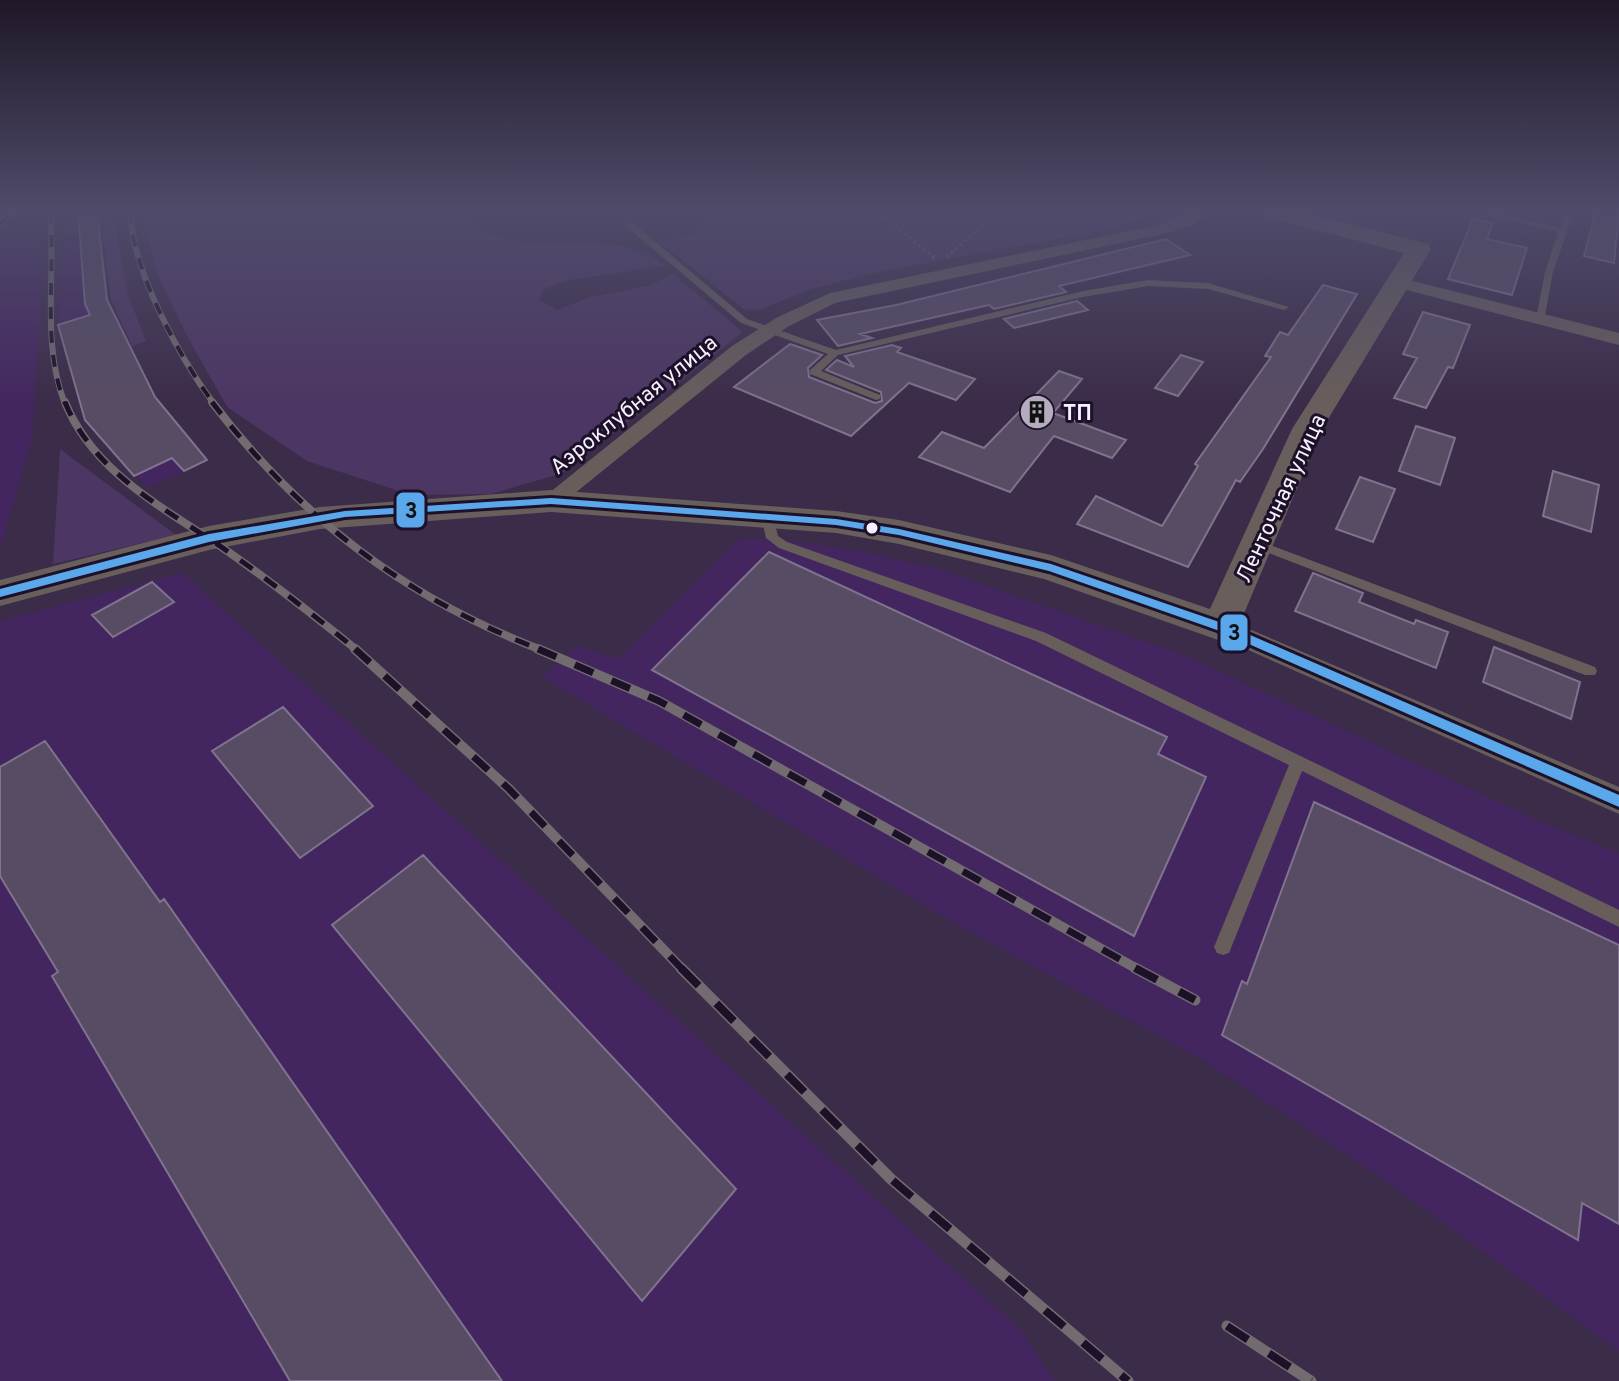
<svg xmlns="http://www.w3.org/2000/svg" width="1619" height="1381" font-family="Overpass,sans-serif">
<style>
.built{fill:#43265f}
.green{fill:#4c3663}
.building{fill:#584c64;stroke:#7f738d;stroke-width:2}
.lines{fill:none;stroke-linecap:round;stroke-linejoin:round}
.path{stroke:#6b6268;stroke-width:3;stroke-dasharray:3 3;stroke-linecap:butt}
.lane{fill:#675e5c;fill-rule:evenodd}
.street{fill:#675e5c;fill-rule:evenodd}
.secondary{fill:#685e5b;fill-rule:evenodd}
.rail-far3-casing{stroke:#726b6f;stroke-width:6}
.rail-far2-casing{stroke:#726b6f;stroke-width:8}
.rail-far1-casing{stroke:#726b6f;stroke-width:10}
.rail-casing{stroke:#726b6f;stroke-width:11}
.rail-far3{stroke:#1d1129;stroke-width:4;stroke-dasharray:12;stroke-linecap:butt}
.rail-far2{stroke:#1d1129;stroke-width:5;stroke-dasharray:15;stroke-linecap:butt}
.rail-far1{stroke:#1d1129;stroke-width:7;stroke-dasharray:20;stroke-linecap:butt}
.rail{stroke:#1d1129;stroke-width:8;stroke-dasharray:25;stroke-linecap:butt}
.bus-1-casing{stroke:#1d1129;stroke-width:6}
.bus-1{fill:#5aa8eb;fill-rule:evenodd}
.bus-dot{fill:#f6f1fe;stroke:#1d1129;stroke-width:3}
.labels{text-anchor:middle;stroke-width:6;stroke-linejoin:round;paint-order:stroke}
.far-street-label{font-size:22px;fill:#f6f1fe;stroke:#1d1129}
.far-poi-label{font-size:22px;font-weight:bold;fill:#f6f1fe;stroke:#1d1129;text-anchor:start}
.line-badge{stroke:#1d1129;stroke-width:3}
.pale-badge-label{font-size:22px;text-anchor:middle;font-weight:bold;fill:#111}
</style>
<rect width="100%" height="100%" fill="#3b2c49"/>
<!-- built -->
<path class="built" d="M 63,211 L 98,211 L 107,300 L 155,397 L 207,460 L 148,488 L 85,420 L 58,325 Z
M 46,232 L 32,438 L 0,550 L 0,239 Z
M 772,538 L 864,552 L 938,569 L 1184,655 L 1537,820 L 1619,853 L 1619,1351 L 1389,1183 L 1206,1062 L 939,914 L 542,677 L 577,646 L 618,659 L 738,540 Z
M 182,573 L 1022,1331 L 1054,1381 L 0,1381 L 0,621 Z"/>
<!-- green -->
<path class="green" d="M 100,211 L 113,211 L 128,295 L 146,341 L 132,346 L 111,299 Z
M 140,211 L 461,211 C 509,274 612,216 664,266 L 570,280 L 543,289 L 539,300 L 557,310 L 588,298 L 652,285 L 673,274 L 743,332 L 563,473 L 491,494 L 411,495 L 307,461 L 227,407 L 186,334 L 157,273 Z
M 708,211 L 1156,211 L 1115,228 L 884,271 L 811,289 L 759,310 L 744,309 L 660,243 L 693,235 Z
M 60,449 L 176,535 L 53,564 Z"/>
<!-- building -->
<path class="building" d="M 78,211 L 97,211 L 107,300 L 155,397 L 207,460 L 184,471 L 172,458 L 134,476 L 85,420 L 58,325 L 90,315 L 85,304 Z
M 1596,211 L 1619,211 L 1614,263 L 1584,256 Z
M 1473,219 L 1493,223 L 1487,239 L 1527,248 L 1512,295 L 1448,279 Z
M 1166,239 L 1190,255 L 1059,286 L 1066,292 L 994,309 L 989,305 L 860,334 L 872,338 L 838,346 L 817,320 L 896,305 Z
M 1323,285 L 1357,294 L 1263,449 L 1240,482 L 1236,480 L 1188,567 L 1077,524 L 1096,496 L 1162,526 L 1198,466 L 1195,464 L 1271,357 L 1265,356 L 1280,332 L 1288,335 Z
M 1077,301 L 1088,310 L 1014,328 L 1004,319 Z
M 1423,312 L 1470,325 L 1453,368 L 1448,367 L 1426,408 L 1394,398 L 1417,358 L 1403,354 Z
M 790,344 L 822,355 L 808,368 L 809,377 L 875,403 L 882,401 L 881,392 L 826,370 L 837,360 L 854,367 L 845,356 L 892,345 L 901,348 L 897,352 L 975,379 L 956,400 L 909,383 L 851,436 L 734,387 Z
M 1181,355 L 1203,362 L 1178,396 L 1155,388 Z
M 1059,371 L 1082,379 L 1053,413 L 1126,440 L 1112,458 L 1054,436 L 1010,492 L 919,457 L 942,432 L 984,448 Z
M 1416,426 L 1455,438 L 1440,485 L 1399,471 Z
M 1553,471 L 1599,485 L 1591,532 L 1543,516 Z
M 1360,477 L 1395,489 L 1373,542 L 1336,529 Z
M 769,552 L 1167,737 L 1158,754 L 1206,777 L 1134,936 L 652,670 Z
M 1313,573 L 1363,593 L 1359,602 L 1414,624 L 1416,620 L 1448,632 L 1436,668 L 1295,611 Z
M 152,582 L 174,602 L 113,637 L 92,615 Z
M 1494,647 L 1580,682 L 1571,719 L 1483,682 Z
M 283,707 L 373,806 L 300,858 L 212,751 Z
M 45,741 L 160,902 L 164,899 L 502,1381 L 290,1381 L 52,976 L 58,972 L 0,876 L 0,767 Z
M 1314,802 L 1619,945 L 1619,1224 L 1582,1203 L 1578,1240 L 1222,1035 L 1242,981 L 1247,984 Z
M 423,855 L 736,1189 L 642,1301 L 332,925 Z"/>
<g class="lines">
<!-- path -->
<path class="path" d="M 876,211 L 936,259
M 946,257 L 1000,211"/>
<!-- lane -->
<path class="lane" d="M 1473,211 L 1489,211 L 1560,228 L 1566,211 L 1574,211 L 1553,272 L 1544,321 L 1536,319 L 1545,272 L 1558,232 Z
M 627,223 L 633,223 L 747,319 L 836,350 L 1083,291 L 1148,280 L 1208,283 L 1289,307 L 1284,310 L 1208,289 L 1148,286 L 1083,297 L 838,355 L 821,371 L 880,395 L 880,399 L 876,400 L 810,374 L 810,370 L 828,354 L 741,323 L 627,227 Z
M 767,512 L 773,516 L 778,536 L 787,542 L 1046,633 L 1619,910 L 1619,927 L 1302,771 L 1229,953 L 1223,955 L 1217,953 L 1214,947 L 1289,765 L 1036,641 L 779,548 L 766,538 L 761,516 Z
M 1257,540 L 1595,667 L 1597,671 L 1595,675 L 1585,675 L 1253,547 L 1251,544 L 1253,541 Z"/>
<!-- street -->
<path class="street" d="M 1190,211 L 1209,211 L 1194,224 L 1167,233 L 835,303 L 789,326 L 746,355 L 559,506 L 543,506 L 539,501 L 732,346 L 776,318 L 830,293 L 1158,225 Z
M 1397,277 L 1619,333 L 1619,345 L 1391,286 L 1388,282 Z
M 1221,617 L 1619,787 L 1619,814 L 1212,634 L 1208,627 L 1212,620 Z"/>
<!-- secondary -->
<path class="secondary" d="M 1260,211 L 1300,211 L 1428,244 L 1431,249 L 1322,429 L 1234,637 L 1221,641 L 1044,579 L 899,544 L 836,533 L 551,512 L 320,529 L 209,550 L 0,606 L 0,580 L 209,526 L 320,507 L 551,490 L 836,511 L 899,520 L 1051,555 L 1210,609 L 1292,429 L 1404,253 L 1263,216 Z"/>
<!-- rail-far3 casing -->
<g class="rail-far3-casing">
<path id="rail-far3" d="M 50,211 C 56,275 41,343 65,404
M 130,211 C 132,270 179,357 214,404
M 0,224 L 13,211"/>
</g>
<!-- rail-far2 casing -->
<g class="rail-far2-casing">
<path id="rail-far2" d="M 65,402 C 94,475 169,510 230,553 C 274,584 316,617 358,651
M 212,402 C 301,519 407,599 544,651"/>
</g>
<!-- rail-far1 casing -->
<g class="rail-far1-casing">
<path id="rail-far1" d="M 355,649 L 509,789 L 683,970
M 538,649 L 659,701 L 1139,970"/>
</g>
<!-- rail casing -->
<g class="rail-casing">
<path id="rail" d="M 681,968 L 891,1179 L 1128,1381
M 1135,968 L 1195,1000
M 1227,1326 L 1311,1381"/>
</g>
<!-- rail-far3 -->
<use href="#rail-far3" class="rail-far3"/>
<!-- rail-far2 -->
<use href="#rail-far2" class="rail-far2"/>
<!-- rail-far1 -->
<use href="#rail-far1" class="rail-far1"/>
<!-- rail -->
<use href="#rail" class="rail"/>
<!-- bus-1 casing -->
<g class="bus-1-casing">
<path id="bus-1" d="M 551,498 L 836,519 L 899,529 L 1051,564 L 1225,624 L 1619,795 L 1619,807 L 1217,630 L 1049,571 L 899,535 L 836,525 L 551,504 L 345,517 L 209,542 L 0,597 L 0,589 L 209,534 L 345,511 Z"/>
</g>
<!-- bus-1 -->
<use href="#bus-1" class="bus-1"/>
</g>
<!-- sky -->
<linearGradient id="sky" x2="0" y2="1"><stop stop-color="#201828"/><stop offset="0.52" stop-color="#4f4b6a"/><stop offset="1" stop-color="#4f4b6a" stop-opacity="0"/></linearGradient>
<rect width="1619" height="405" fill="url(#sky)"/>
<!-- icons -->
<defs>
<g id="building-disc" transform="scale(1.8)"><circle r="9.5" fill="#b5acbf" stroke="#1d1129"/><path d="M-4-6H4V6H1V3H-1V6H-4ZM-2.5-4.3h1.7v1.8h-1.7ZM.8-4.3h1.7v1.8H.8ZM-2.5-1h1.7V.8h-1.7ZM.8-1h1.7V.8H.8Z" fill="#111"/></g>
</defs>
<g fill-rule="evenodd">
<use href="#building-disc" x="1037" y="412"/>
</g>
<!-- markers -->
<circle class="bus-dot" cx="872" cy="528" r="7"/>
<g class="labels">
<!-- far-street labels -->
<g class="far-street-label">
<text transform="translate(633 404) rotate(-39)" y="8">Аэроклубная улица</text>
<text transform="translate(1280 498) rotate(-65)" y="8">Ленточная улица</text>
</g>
<!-- far-poi labels -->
<g class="far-poi-label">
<text x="1063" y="420">ТП</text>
</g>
</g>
<g class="line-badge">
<rect x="395" y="491" width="31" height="38" rx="8" fill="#5aa8eb"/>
<rect x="1219" y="613" width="30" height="39" rx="8" fill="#5aa8eb"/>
</g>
<g class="pale-badge-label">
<text x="411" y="518">3</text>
<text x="1234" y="640">3</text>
</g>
</svg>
